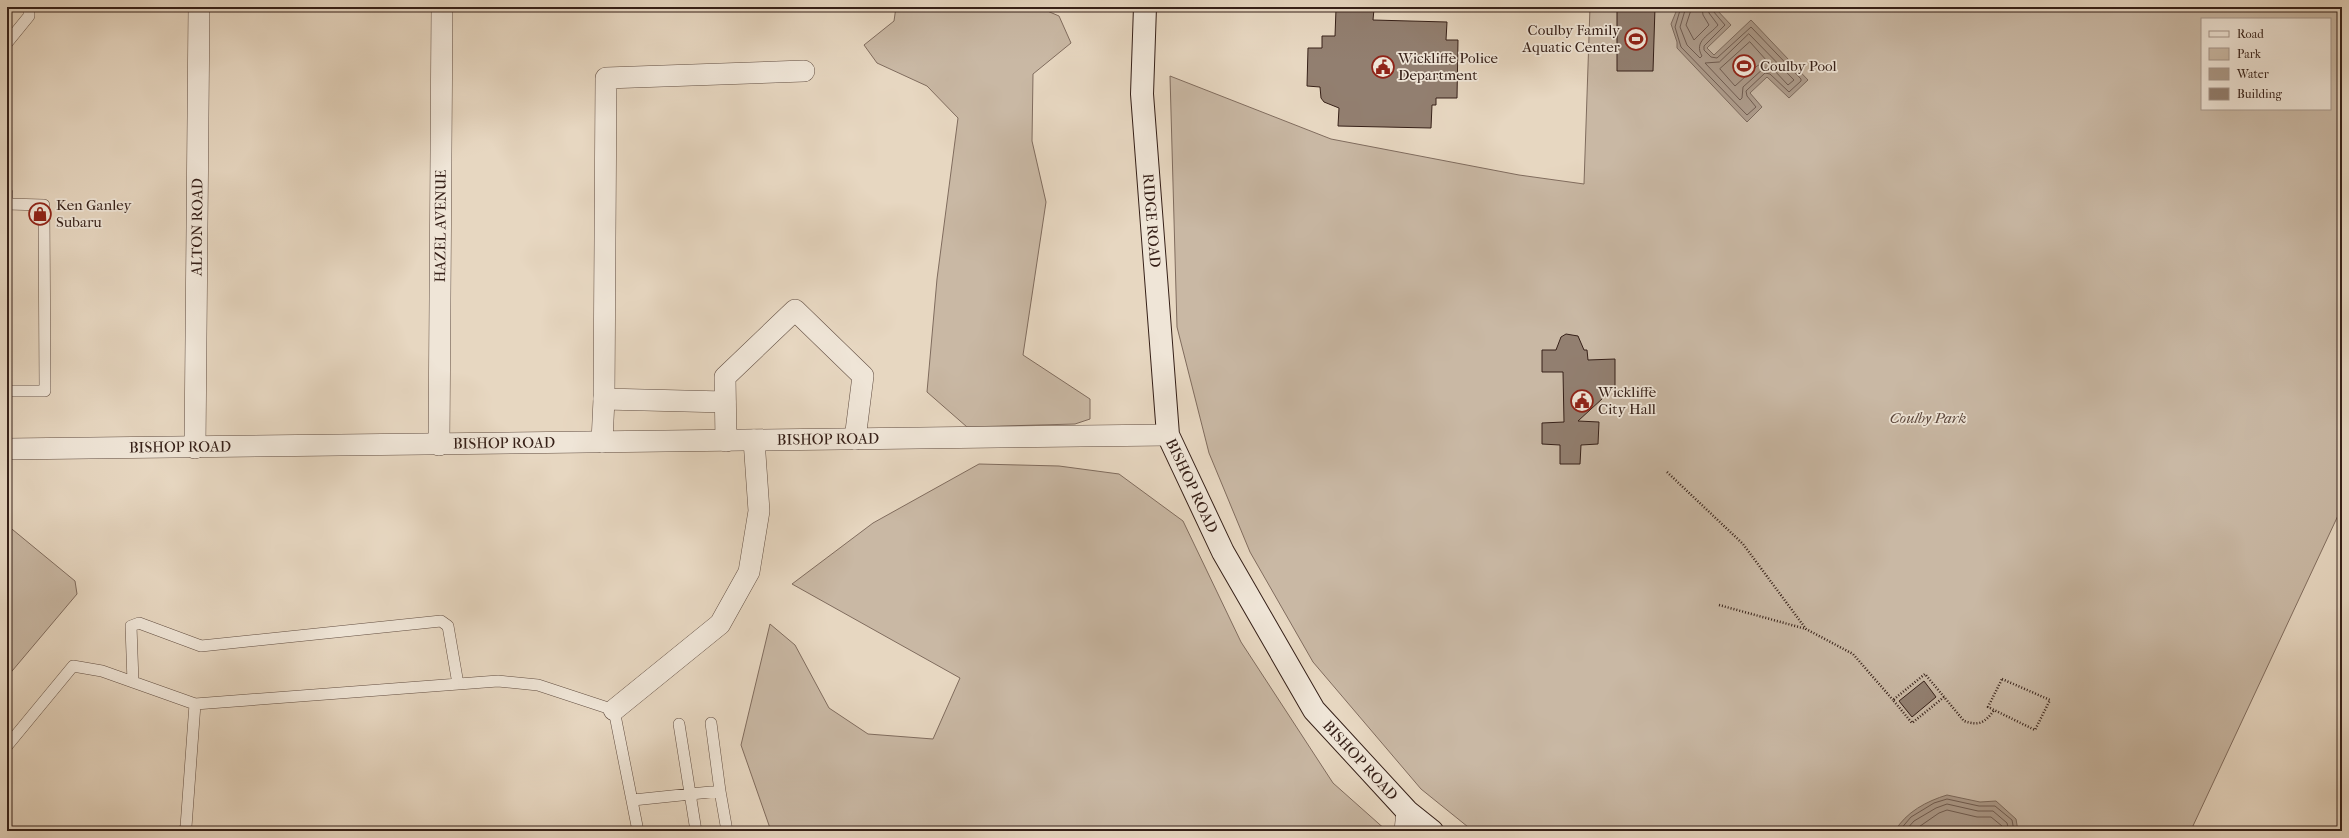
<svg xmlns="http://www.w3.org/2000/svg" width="2349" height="838" font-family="'IM FELL French Canon',serif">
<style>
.green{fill:#c9b8a4;stroke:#806c5e;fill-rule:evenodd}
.water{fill:#ab9988;stroke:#7c695b}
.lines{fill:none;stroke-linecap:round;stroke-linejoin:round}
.shore{stroke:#705c50;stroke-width:1}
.building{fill:#927f70;stroke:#362018}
.lane-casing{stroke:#624e42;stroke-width:12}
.street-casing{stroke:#624e42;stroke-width:22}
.secondary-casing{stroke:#362018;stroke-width:24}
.path{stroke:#362018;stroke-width:2.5;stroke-dasharray:1 2;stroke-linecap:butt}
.lane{stroke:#efe5d7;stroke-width:11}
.street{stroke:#efe5d7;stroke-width:21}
.secondary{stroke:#efe5d7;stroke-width:22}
.labels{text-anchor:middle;stroke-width:3.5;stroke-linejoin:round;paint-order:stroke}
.poi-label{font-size:15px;fill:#362018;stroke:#efe5d7;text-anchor:start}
.street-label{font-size:15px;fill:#362018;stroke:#efe5d7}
.park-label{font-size:15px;font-style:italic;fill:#5b463b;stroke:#efe5d7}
</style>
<rect width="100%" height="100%" fill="#e7d7c1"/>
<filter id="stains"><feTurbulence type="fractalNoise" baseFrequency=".005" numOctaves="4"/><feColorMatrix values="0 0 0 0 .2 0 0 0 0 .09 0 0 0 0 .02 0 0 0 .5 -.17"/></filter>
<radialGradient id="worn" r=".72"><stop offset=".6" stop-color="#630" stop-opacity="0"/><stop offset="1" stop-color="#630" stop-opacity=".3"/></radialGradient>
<!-- green -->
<path class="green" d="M 896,7 L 1038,7 L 1059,16 L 1071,43 L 1033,74 L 1032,141 L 1046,202 L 1023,355 L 1090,399 L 1090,419 L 1075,424 L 967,427 L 927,392 L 937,279 L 958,118 L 927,86 L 877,63 L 864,45 L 894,21 Z
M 1590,7 L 2342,7 L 2342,507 L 2192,828 L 2188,831 L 1473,831 L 1421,789 L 1313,662 L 1250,552 L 1209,453 L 1177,327 L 1170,76 L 1331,139 L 1519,175 L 1584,184 ZM 2202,19 L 2330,19 L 2330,109 L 2202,109 Z
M 979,464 L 1059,466 L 1119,474 L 1183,521 L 1241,642 L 1333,783 L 1387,831 L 771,831 L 741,745 L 770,624 L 795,645 L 829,708 L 868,734 L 933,739 L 960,678 L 792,584 L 873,523 Z
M 7,525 L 75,581 L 77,594 L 7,677 Z"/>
<!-- water -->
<path class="water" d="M 1678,7 L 1718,7 L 1716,9 L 1731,25 L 1707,48 L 1714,55 L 1751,20 L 1808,80 L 1789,98 L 1767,77 L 1750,93 L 1762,107 L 1747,122 L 1677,48 L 1677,42 L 1671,24 Z
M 1947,795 L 1980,802 L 1996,801 L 2016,819 L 2018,831 L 1895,831 C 1906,812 1927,801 1947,795 Z"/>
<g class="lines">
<!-- shore -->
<path class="shore" d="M 1681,7 L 1675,27 L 1681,47 L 1747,115 L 1756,107 L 1747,96 L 1746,91 L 1765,73 L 1770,74 L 1789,92 L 1801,81 L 1801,79 L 1751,27 L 1717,58 L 1711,57 L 1704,50 L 1704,46 L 1725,25 L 1713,11 L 1713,7
M 1686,7 L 1680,27 L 1687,45 L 1700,58 L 1702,56 C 1693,41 1710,35 1718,25 L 1709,13 L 1708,7
M 1692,7 L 1686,25 L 1694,40 L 1709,25 L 1703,15 L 1702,7
M 1749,34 L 1794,80 L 1788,85 L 1773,69 L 1764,68 L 1743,87 L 1742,98 L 1740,100 L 1705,63 L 1719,62 Z
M 1750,42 L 1767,61 L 1757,66 L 1735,86 L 1720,69 Z
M 1899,831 L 1911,817 L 1934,803 L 1947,799 L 1979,806 L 1995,806 L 2012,820 L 2014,831
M 1905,831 L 1914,821 L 1936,808 L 1947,804 L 1978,811 L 1993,811 L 2007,823 L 2009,831
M 1913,831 L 1939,813 L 1947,810 L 1977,817 L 1991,817 L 2002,826 L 2003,831"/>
</g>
<!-- building -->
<path class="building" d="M 1617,7 L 1655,7 L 1653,71 L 1617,71 Z
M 1336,9 L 1374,9 L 1373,20 L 1447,22 L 1446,40 L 1458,40 L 1457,98 L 1436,98 L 1436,105 L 1432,105 L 1431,128 L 1338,126 L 1339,108 L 1324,102 L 1321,98 L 1320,87 L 1307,86 L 1308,48 L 1322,48 L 1322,36 L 1335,36 Z
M 1566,334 L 1578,336 L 1584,350 L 1587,350 L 1588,360 L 1615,359 L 1615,387 L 1578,421 L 1599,422 L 1598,444 L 1581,445 L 1580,464 L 1560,464 L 1560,445 L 1542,444 L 1542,423 L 1564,422 L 1563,372 L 1542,372 L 1542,350 L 1556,350 L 1561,337 Z
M 1924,681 L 1936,697 L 1912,717 L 1899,701 Z"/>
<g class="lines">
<!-- lane casing -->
<g class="lane-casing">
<path id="lane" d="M 7,43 L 29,16 L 29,7
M 7,193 L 7,204 L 44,205 L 45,391 L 7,391
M 133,682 L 131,626 L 139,623 L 201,646 L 441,621 L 448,626 L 458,684
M 711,723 L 720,791
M 679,724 L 696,831
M 7,746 L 73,666 L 102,671 L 195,704 L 498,681 L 538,685 L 614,710 L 638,831
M 633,800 L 720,791 L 727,831
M 183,831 L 186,827 L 195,704"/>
</g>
<!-- street casing -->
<g class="street-casing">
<g id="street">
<path d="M 725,402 L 604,399 L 606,78 L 804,71"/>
<path d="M 726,441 L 725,377 L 795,310 L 863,376 L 855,439"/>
<path d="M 602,442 L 604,399"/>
<path id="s1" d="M 439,445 L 442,7"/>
<path id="s2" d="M 195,448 L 199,7"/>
<path id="s3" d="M 7,449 L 1168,435"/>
<path d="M 614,710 L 720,624 L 749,572 L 759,511 L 754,440"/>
<path d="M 1405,831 L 1407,811"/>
</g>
</g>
<!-- secondary casing -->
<g class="secondary-casing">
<g id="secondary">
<path id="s4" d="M 1145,7 L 1142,94 L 1168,435 L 1223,552 L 1314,710 L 1407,811 L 1432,831"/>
</g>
</g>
<!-- path -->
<path class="path" d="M 1667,472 L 1743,544 L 1806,629 L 1853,654 L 1893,700
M 1719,605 L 1806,629
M 2002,679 L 2050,700 L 2035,730 L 1988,707 Z
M 1944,697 L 1912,723 L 1893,700 L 1925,674 L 1964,721 C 1979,726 1985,723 1994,710"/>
<!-- lane -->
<use href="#lane" class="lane"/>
<!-- street -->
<use href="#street" class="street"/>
<!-- secondary -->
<use href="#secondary" class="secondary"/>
</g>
<!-- icons -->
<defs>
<g id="stadium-ring" transform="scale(1.15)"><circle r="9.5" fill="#efe5d7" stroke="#8f2418" stroke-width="1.5"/><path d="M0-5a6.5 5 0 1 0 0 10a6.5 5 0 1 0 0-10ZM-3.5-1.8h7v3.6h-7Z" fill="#8f2418"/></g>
<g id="civic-ring" transform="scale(1.15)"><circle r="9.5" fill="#efe5d7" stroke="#8f2418" stroke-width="1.5"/><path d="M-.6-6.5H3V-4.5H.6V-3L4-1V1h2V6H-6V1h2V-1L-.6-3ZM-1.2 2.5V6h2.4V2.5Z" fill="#8f2418"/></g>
<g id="shop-ring" transform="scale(1.15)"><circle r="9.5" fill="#efe5d7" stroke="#8f2418" stroke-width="1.5"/><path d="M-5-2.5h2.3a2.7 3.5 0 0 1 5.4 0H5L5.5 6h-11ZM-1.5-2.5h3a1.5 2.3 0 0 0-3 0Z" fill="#8f2418"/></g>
</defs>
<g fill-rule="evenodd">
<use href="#stadium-ring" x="1636" y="39"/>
<use href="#stadium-ring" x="1744" y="66"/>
<use href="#civic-ring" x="1383" y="67"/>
<use href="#shop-ring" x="40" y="214"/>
<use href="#civic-ring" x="1582" y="401"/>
</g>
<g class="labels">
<!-- poi labels -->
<g class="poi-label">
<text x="1620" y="35" text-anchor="end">Coulby Family<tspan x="1620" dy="17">Aquatic Center</tspan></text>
<text x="1398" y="63">Wickliffe Police<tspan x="1398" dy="17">Department</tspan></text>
<text x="1760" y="71">Coulby Pool</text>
<text x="56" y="210">Ken Ganley<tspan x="56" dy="17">Subaru</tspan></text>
<text x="1598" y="397">Wickliffe<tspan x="1598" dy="17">City Hall</tspan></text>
</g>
<!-- street labels -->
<g class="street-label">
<text dy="5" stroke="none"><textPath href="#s4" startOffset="214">RIDGE ROAD</textPath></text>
<text dy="5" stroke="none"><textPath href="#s1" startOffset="219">HAZEL AVENUE</textPath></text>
<text dy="5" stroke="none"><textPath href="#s2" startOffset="221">ALTON ROAD</textPath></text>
<text dy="5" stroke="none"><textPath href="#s3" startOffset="821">BISHOP ROAD</textPath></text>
<text dy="5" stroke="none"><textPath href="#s3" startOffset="497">BISHOP ROAD</textPath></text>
<text dy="5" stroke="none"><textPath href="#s3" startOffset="173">BISHOP ROAD</textPath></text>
<text dy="5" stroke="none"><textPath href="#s4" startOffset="485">BISHOP ROAD</textPath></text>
<text dy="5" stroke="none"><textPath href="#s4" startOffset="809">BISHOP ROAD</textPath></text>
</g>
<!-- park labels -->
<g class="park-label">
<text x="1928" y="423">Coulby Park</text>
</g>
</g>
<!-- margin -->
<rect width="2349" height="838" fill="none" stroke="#e7d7c1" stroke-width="24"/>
<rect x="8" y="8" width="2333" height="822" fill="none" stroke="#362018" stroke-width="2"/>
<rect x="12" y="12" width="2325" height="814" fill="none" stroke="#362018"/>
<!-- legend -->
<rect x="2201" y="18" width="130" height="92" fill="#efe5d7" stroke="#a5968b"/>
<rect x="2209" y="31" width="20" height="6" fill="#efe5d7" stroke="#a5968b"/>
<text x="2237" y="38" font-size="12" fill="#362018">Road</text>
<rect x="2209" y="48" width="20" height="12" fill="#c9b8a4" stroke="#a5968b"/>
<text x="2237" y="58" font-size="12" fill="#362018">Park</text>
<rect x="2209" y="68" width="20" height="12" fill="#ab9988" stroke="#a5968b"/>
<text x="2237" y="78" font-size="12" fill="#362018">Water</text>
<rect x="2209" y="88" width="20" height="12" fill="#927f70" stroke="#a5968b"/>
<text x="2237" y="98" font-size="12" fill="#362018">Building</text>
<rect width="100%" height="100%" filter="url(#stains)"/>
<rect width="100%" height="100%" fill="url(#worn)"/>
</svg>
